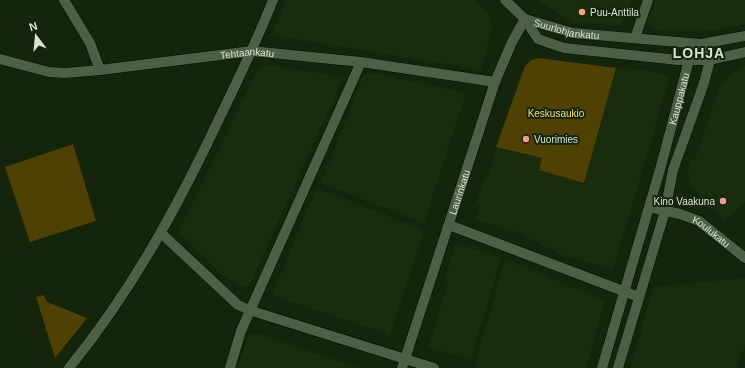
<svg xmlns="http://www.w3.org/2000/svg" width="745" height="368" font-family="Arial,sans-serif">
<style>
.built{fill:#192c0d}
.green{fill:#4f4003}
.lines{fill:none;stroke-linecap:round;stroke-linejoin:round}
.minor-casing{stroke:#020d00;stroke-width:11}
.tertiary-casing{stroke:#020d00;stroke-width:11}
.secondary-casing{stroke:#020d00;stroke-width:11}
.minor{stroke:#4d5f44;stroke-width:10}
.tertiary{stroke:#4d5f44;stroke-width:10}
.secondary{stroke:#4d5f44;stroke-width:10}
.poi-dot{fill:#f49e89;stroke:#15250c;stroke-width:1.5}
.labels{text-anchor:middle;stroke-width:4;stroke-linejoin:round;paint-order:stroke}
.poi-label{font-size:10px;fill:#d9e3d3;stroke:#15250c;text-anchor:start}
.street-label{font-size:10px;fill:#d9e3d3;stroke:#15250c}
.park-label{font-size:10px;fill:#f9dc73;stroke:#15250c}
.district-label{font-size:14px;font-weight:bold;letter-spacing:1px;fill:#d9e3d3;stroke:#15250c}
</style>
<rect width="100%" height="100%" fill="#15250c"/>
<!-- built -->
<path class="built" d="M 286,0 L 473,0 L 482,6 L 489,16 L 492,27 L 481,70 L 272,35 Z
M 537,0 L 632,0 L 621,25 L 573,23 Z
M 655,0 L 745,0 L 745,24 L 710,31 L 657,31 L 646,26 Z
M 267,65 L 344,77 L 251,282 L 248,286 L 243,287 L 221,274 L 178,232 L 257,71 Z
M 745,65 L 745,202 L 725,221 L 691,187 L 687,175 L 691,161 L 696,157 L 719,88 L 735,70 Z
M 616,68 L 648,70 L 670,77 L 613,270 L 559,254 L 517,232 L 476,220 L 480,206 L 476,204 L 484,178 L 488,176 L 496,147 L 543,158 L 539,170 L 584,183 Z
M 373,73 L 466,93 L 424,223 L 321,183 L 363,76 Z
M 316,188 L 424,230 L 390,335 L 277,297 L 274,294 L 274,290 Z
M 456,243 L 501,257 L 471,360 L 428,347 L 448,283 L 444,282 Z
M 505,259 L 605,301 L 586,368 L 474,368 Z
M 745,278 L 745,346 L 736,368 L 631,368 L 653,287 Z
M 249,334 L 259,334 L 359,368 L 237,368 Z"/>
<!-- green -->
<path class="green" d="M 538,58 L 616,68 L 584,183 L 539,170 L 542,158 L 496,147 L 525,66 L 531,60 Z
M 73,144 L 96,221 L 30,242 L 5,167 Z
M 44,295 L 47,302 L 87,318 L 55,358 L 36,297 Z"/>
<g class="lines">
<!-- minor casing -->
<g class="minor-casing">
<g id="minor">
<path d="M 64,0 L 90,43 L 100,70"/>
<path d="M 635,38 L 648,0"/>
<path id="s1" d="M 0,59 L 49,72 L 65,73 L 100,70 L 252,51 L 361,62 L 495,82"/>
<path d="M 449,225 L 639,297"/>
<path d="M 161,233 L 238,305 L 252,311 L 434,368"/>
<path d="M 69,368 C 131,292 177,208 219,119 C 238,80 257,41 273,0"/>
<path d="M 230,368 L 241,331 L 361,62"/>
</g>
</g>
<!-- tertiary casing -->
<g class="tertiary-casing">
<g id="tertiary">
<path id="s2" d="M 649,207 L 680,214 L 699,221 L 745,258"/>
<path id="s3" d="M 402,368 L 495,82 L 512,42 L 525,19"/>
</g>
</g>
<!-- secondary casing -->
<g class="secondary-casing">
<g id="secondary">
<path d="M 505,0 L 525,19 L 538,39 L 564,48 L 678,60 L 710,60 L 745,52"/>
<path id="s4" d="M 525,19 L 573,33 L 701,44 L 745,36"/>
<path id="s5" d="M 602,368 L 661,166 L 689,60 L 701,44"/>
<path d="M 618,368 L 665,211 L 673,170 L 704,83 L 710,60 L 701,44"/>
</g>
</g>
<!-- minor -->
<use href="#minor" class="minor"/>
<!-- tertiary -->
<use href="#tertiary" class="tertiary"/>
<!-- secondary -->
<use href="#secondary" class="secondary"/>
</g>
<!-- markers -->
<g class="poi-dot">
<circle cx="582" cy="12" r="4"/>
<circle cx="526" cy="139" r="4"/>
<circle cx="723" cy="201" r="4"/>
</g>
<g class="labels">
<!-- poi labels -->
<g class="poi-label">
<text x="590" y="16">Puu-Anttila</text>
<text x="534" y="143">Vuorimies</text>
<text x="715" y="205" text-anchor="end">Kino Vaakuna</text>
</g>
<!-- street labels -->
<g class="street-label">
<text dy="4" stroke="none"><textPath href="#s4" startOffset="43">Suurlohjankatu</textPath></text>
<text dy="4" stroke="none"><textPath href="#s1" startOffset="250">Tehtaankatu</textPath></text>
<text dy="4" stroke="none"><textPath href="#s5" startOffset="280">Kauppakatu</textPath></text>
<text dy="4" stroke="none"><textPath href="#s3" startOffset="185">Laurinkatu</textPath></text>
<text dy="4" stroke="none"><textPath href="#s2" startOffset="68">Koulukatu</textPath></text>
</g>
<!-- park labels -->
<g class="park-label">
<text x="556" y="117">Keskusaukio</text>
</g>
<!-- district labels -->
<g class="district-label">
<text x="699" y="58">LOHJA</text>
</g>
</g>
<!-- north arrow -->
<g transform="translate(36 36) rotate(344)" stroke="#15250c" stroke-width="3" paint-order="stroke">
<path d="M0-3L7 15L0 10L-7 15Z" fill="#d9e3d3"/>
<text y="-6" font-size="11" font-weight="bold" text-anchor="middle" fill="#d9e3d3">N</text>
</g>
</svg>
